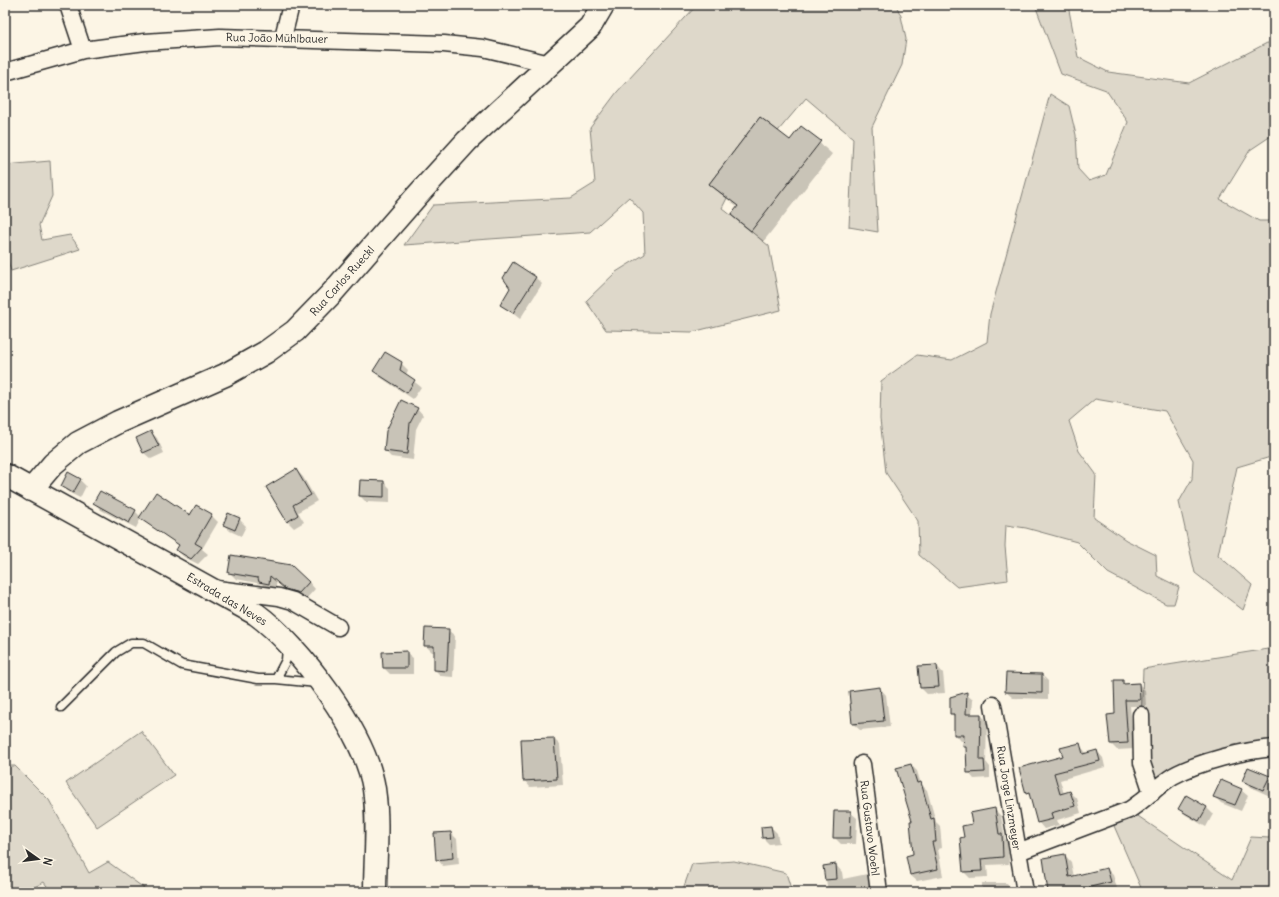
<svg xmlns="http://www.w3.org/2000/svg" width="1279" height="897" font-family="Delius,sans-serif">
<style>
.green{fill:#ded8ca;stroke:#84827a}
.shadow{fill:#0003}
.building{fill:#c8c3b7;stroke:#2b2b2b}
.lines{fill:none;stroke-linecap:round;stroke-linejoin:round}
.lane-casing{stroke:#2b2b2b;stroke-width:11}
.street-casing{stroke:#2b2b2b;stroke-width:19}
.secondary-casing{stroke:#2b2b2b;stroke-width:25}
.lane{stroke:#fcf5e5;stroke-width:8}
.street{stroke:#fcf5e5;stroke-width:16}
.secondary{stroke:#fcf5e5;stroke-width:22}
.labels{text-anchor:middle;stroke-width:3;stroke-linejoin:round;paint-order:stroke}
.street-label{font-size:11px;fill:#2b2b2b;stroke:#fcf5e5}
</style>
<rect width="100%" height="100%" fill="#fcf5e5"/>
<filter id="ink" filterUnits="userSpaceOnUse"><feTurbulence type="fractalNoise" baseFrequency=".025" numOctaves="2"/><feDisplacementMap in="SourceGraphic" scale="8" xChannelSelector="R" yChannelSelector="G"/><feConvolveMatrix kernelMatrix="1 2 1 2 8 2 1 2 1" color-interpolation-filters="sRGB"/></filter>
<g filter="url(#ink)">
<!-- green -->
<path class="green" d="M 697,5 L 896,5 L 901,16 L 906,39 L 902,65 L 872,127 L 878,232 L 849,227 L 853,138 L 806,98 L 778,131 L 760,117 L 709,184 L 727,198 L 722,208 L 769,246 L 781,310 L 692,332 L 606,330 L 586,301 L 616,272 L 645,254 L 643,213 L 629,197 L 590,232 L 404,245 L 433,205 L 571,198 L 595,183 L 590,128 L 617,92 Z
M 1035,5 L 1068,5 L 1078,57 L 1108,72 L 1189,83 L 1267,43 L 1274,44 L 1274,134 L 1250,150 L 1220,199 L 1259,221 L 1274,221 L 1274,456 L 1237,467 L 1218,555 L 1252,585 L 1243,610 L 1195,573 L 1179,502 L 1192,479 L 1193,460 L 1165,411 L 1095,399 L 1069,421 L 1079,451 L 1096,474 L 1094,518 L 1126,540 L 1156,555 L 1157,576 L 1179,587 L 1174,604 L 1166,604 L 1108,573 L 1077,542 L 1026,528 L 1006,525 L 1005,546 L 1008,580 L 957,587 L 919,555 L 918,521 L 886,473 L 880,419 L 881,381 L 917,355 L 952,360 L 987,342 L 990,314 L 1050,94 L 1069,106 L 1076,135 L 1078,169 L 1089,181 L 1106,175 L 1128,122 L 1106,90 L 1061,74 Z
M 50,161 L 52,196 L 39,225 L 42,240 L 70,235 L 80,249 L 11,271 L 5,252 L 5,165 Z
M 1274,648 L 1274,748 L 1247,752 L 1152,793 L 1141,722 L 1143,669 Z
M 141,731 L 174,775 L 97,827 L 66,783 Z
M 5,766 L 15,766 L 49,800 L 89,873 L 108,862 L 148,891 L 147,892 L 51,892 L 44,882 L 25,892 L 5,892 Z
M 1129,810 L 1232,880 L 1251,837 L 1269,838 L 1274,827 L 1274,892 L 1146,892 L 1142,890 L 1111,819 Z
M 734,861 L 786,873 L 792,892 L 682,892 L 692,864 Z"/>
<!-- shadow -->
<path class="shadow" d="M 801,127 L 832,154 L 763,242 L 732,215 L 738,208 L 710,184 L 790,141 Z
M 535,277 L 542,284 L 520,319 L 501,304 Z
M 401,363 L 408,370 L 406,375 L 421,387 L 413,399 L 380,377 L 374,371 Z
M 417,408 L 423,415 L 416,429 L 413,460 L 391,457 L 385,451 Z
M 151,432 L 157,438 L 164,453 L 151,459 L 144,453 L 138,438 Z
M 296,470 L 303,477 L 317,501 L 298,512 L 304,522 L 294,528 L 287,521 Z
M 80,480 L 86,486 L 80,498 L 68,492 L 62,486 Z
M 384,482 L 390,488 L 390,503 L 366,502 L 360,496 Z
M 94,503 L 135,511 L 141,517 L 190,517 L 196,506 L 211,515 L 218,522 L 202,549 L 208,554 L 198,564 L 184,557 L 177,550 L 180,546 L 141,518 L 136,528 L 101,510 Z
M 239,519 L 246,526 L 241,536 L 230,531 L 224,525 Z
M 232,556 L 309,582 L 315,589 L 306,599 L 293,595 L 277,581 L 275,590 L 266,588 L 262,584 L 236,579 L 229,572 Z
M 448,630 L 455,636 L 453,677 L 441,676 L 435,670 L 435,652 L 432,652 L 425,645 Z
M 406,652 L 413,658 L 413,674 L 390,674 L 384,668 Z
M 937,666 L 943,673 L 945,693 L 927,694 L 921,688 L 919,667 Z
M 1042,675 L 1048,681 L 1048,699 L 1013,698 L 1006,692 Z
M 1122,681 L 1126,685 L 1139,684 L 1145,690 L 1146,706 L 1130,706 L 1134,749 L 1117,750 L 1111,744 Z
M 880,688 L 886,695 L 890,727 L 860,730 L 853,724 Z
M 966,694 L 973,700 L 972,715 L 981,715 L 987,721 L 986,762 L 990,767 L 990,778 L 974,779 L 968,772 L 968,749 L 964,746 L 965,741 L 961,741 L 955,734 L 955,718 L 951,713 Z
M 554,739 L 560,745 L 563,785 L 530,787 L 524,780 L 522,740 Z
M 1079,744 L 1087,754 L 1097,751 L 1103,758 L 1105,767 L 1060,780 L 1064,794 L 1070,792 L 1077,798 L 1081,813 L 1057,820 L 1059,825 L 1044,829 L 1038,822 L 1031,797 L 1027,793 Z
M 911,765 L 917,771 L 921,784 L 927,790 L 936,822 L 940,826 L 942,848 L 938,849 L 943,876 L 917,881 L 910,875 L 914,855 Z
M 1269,777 L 1274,782 L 1270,796 L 1250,787 L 1243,780 Z
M 1241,790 L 1248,796 L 1241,811 L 1221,803 L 1214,796 Z
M 1207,808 L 1213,814 L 1206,827 L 1186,815 L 1179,809 Z
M 994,809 L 1001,816 L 1005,839 L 1008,842 L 1009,864 L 987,865 L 988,877 L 970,878 L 964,872 L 965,838 L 973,824 Z
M 850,812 L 857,818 L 856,844 L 841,844 L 834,837 Z
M 771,827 L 777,833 L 779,843 L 769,844 L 763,838 Z
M 451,833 L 457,839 L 459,864 L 443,866 L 437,859 Z
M 1065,855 L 1071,862 L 1074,877 L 1107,869 L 1113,875 L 1117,888 L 1101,892 L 1045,892 L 1049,891 Z
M 836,865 L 842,872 L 843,879 L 867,874 L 873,880 L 874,889 L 862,892 L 828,892 L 824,867 Z
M 982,883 L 1007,883 L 1013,892 L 982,892 Z"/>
<!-- building -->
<path class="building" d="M 760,117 L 790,140 L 801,126 L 821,141 L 751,231 L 731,215 L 738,206 L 709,184 Z
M 513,262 L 536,277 L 513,313 L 500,305 L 510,288 L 503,278 Z
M 385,352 L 402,362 L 400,370 L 415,380 L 407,393 L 373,371 Z
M 401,400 L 418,408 L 410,423 L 407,454 L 384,451 L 386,431 Z
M 151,431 L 159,446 L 143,453 L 136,438 Z
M 296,469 L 311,495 L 293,505 L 298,515 L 287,522 L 266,487 Z
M 68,472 L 81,479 L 73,493 L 61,486 Z
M 360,480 L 384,481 L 384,497 L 359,496 Z
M 100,491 L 136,510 L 129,523 L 93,503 Z
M 156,492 L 190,515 L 196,505 L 212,514 L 195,543 L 202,547 L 191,559 L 176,550 L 179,545 L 139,518 Z
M 228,513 L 240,518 L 235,530 L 223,525 Z
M 231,555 L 291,565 L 309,582 L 299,593 L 285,589 L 270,576 L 269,584 L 259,582 L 258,578 L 228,573 Z
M 425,628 L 449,629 L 447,671 L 434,670 L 434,646 L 424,646 Z
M 407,651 L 407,668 L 383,668 L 382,652 Z
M 937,665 L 939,687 L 920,688 L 918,666 Z
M 1006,673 L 1042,674 L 1042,693 L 1005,692 Z
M 1114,680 L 1123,680 L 1123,684 L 1139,683 L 1140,700 L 1125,700 L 1128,743 L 1110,744 L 1107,715 L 1115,714 Z
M 880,687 L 884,721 L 852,724 L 849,691 Z
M 967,692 L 966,714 L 981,714 L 980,760 L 984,760 L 985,772 L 967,773 L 966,747 L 963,747 L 964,735 L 954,735 L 954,714 L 950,714 L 950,697 Z
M 554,738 L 557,779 L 523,781 L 521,739 Z
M 1080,743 L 1083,754 L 1097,750 L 1100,761 L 1054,773 L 1060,794 L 1070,791 L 1075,806 L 1051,813 L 1053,819 L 1037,823 L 1029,793 L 1026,794 L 1019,768 L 1063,756 L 1060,748 Z
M 911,764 L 917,783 L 921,782 L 931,819 L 934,818 L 936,842 L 932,842 L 938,869 L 910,875 L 906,856 L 913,854 L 910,821 L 912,821 L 896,768 Z
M 1248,767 L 1270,776 L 1263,790 L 1242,781 Z
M 1221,780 L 1242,789 L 1235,805 L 1213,797 Z
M 1186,795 L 1207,807 L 1199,821 L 1178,809 Z
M 995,808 L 999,834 L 1002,834 L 1003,857 L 981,859 L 982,871 L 963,872 L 960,838 L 964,837 L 962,826 L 972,824 L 970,813 Z
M 834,811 L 851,811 L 850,838 L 833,838 Z
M 771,826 L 773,837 L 762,838 L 761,827 Z
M 451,832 L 453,858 L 436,860 L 434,833 Z
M 1065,854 L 1069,877 L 1107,868 L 1111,882 L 1070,892 L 1048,892 L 1043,858 Z
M 836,864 L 837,879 L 825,880 L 823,866 Z"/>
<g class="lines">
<!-- lane casing -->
<g class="lane-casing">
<path id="lane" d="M 276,679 L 317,683
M 61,707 L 116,652 L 131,643 L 144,643 L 182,665 L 258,679 L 276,679 L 286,660 L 287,648"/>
</g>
<!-- street casing -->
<g class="street-casing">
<path id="street" d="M 68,5 L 83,50
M 283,37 L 291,5
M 5,72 L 83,50 L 145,42 L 220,37 L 444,44 L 483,48 L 550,64
M 217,589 L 279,597 L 293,601 L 338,627
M 993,705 L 1025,892
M 1141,715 L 1142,763 L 1152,793
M 862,764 L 879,892
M 1018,852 L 1129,810 C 1145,800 1157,786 1173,776 C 1198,762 1246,750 1274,748"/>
</g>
<!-- secondary casing -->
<g class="secondary-casing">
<path id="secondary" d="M 5,475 L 256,614 C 300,646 366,734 374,789 C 379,823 375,858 375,892
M 31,490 L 53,464 L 78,443 L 118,422 L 225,375 L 266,352 L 295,331 L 332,293 L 415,198 L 467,141 L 590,27 L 603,5"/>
</g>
<!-- lane -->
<use href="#lane" class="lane"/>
<!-- street -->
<use href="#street" class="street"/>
<!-- secondary -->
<use href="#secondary" class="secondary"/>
</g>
</g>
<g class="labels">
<!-- street labels -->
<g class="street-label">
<text transform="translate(277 38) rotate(1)" y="4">Rua João Mühlbauer</text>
<text transform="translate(342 281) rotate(-48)" y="4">Rua Carlos Rueckl</text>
<text transform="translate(227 599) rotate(31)" y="4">Estrada das Neves</text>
<text transform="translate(1009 798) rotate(81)" y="4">Rua Jorge Linzmeyer</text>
<text transform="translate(870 828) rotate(83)" y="4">Rua Gustavo Woehl</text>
</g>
</g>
<!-- margin -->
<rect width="1279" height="897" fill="none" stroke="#fcf5e5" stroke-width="20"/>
<rect x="10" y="10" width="1259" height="877" fill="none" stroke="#2b2b2b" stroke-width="1.5" filter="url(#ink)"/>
<!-- north arrow -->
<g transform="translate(38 859) rotate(104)" stroke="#fcf5e5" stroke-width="3" paint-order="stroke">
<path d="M0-3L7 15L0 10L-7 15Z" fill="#2b2b2b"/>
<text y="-6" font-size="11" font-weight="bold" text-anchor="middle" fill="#2b2b2b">N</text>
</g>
</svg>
